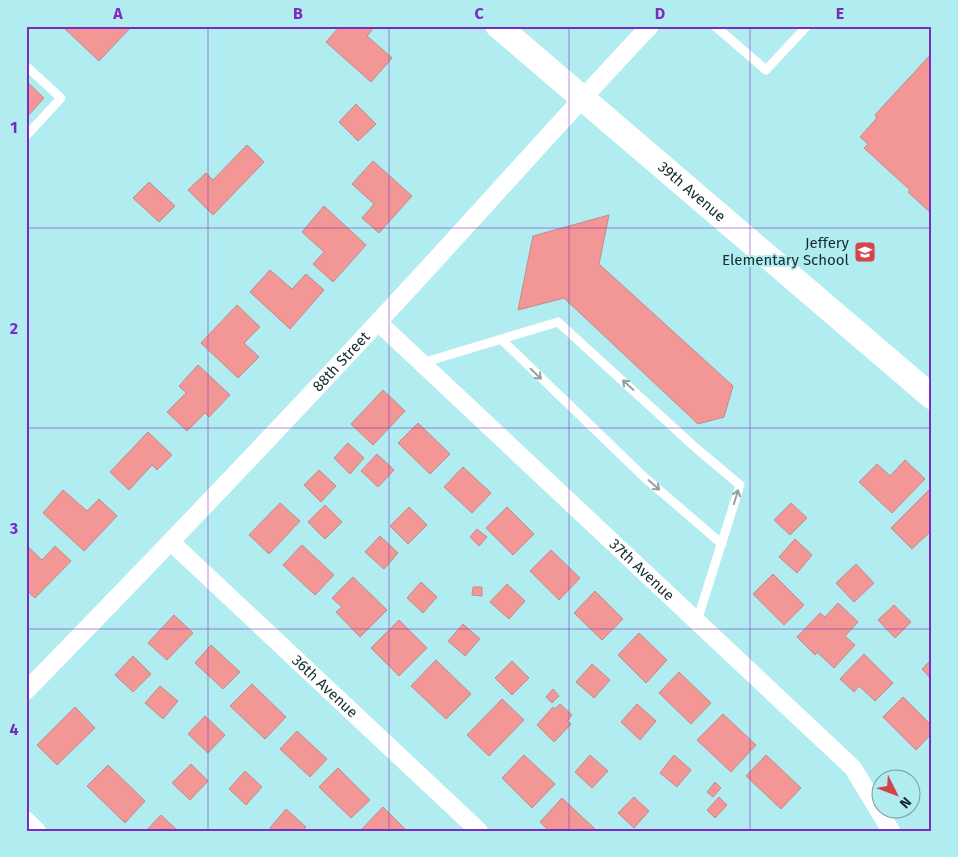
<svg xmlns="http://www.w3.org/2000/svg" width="958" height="857" font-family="'Fira Sans',sans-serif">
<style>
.building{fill:#f39796;stroke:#be8c8b}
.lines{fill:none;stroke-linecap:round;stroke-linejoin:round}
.lane{stroke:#fff;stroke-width:9}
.street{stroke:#fff;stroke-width:18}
.secondary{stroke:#fff;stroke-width:25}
.oneway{stroke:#95a0a1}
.grid{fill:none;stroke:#7b2cbf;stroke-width:1;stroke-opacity:0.55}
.labels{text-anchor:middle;stroke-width:4;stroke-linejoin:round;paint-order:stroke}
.street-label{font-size:15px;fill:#142c2e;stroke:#b0ecf0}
.poi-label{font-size:15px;fill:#142c2e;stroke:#b0ecf0;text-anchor:end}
.neatline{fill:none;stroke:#7b2cbf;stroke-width:2}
.grid-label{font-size:16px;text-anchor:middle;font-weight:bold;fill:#7b2cbf}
</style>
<rect width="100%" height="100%" fill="#b0ecf0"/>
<!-- building -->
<path class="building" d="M 62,26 L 132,26 L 99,61 Z
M 340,26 L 369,26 L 372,30 L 367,36 L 392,58 L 371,82 L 326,42 Z
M 932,53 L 932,214 L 908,192 L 910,190 L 864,148 L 868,144 L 860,137 L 877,118 L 875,115 Z
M 26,81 L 44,98 L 26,118 Z
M 356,104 L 376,124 L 358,141 L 339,122 Z
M 247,145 L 264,162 L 213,215 L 188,190 L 206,173 L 213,180 Z
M 373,161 L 412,196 L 379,233 L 362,218 L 374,204 L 352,184 Z
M 149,182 L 175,206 L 159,222 L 133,198 Z
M 324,206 L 366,245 L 333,282 L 313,264 L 324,252 L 302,232 Z
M 609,215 L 599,264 L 733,386 L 724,417 L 698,424 L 564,298 L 518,310 L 533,236 Z
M 270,270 L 292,289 L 306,274 L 324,290 L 290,329 L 250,292 Z
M 237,305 L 260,327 L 244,343 L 259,357 L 238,378 L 201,343 Z
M 198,365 L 230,395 L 209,417 L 205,413 L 187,431 L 167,412 L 186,393 L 179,386 Z
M 383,390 L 405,411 L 373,445 L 351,424 Z
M 418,423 L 450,454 L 430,474 L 398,443 Z
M 148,432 L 172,455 L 157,470 L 152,465 L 129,490 L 110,472 Z
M 348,443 L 364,458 L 350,474 L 334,458 Z
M 377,454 L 394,470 L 378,487 L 361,471 Z
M 905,460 L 925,479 L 892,513 L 859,482 L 877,464 L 890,476 Z
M 463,467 L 491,493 L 472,513 L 444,487 Z
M 319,470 L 336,486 L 321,502 L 304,485 Z
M 932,487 L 932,530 L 912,549 L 891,528 Z
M 63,490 L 87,511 L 99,499 L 117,516 L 84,551 L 43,513 Z
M 280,503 L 300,521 L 269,554 L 249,535 Z
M 791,503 L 807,518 L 790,535 L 774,520 Z
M 325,505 L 342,522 L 325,539 L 308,522 Z
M 409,507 L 427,525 L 408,544 L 390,526 Z
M 507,507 L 534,534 L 513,555 L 486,528 Z
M 477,529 L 487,537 L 479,546 L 470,537 Z
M 380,536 L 398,553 L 384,569 L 365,552 Z
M 795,539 L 812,555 L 797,573 L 779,557 Z
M 26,545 L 42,560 L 55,546 L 71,561 L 35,598 L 26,590 Z
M 302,545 L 334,575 L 315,595 L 283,565 Z
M 551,550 L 580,578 L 559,600 L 530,571 Z
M 856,564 L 874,583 L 854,602 L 836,583 Z
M 773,574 L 804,605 L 784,625 L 753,594 Z
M 353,577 L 387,610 L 360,637 L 336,612 L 342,607 L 332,598 Z
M 421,582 L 437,597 L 423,613 L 407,598 Z
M 507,584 L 525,601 L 509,619 L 490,602 Z
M 473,587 L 482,587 L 482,596 L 472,595 Z
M 595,591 L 623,619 L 602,640 L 574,613 Z
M 838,603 L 858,622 L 845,636 L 855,645 L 834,668 L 817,652 L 815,655 L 797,637 L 820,613 L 825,617 Z
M 894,605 L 911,622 L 895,638 L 878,620 Z
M 174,615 L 193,633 L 167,660 L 148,643 Z
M 399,620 L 427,648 L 399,676 L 371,648 Z
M 463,624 L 480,639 L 465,656 L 448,641 Z
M 639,633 L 667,660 L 646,683 L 618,655 Z
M 211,645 L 240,672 L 223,689 L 195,663 Z
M 864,654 L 893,683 L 875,701 L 859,686 L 854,692 L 840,679 Z
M 133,656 L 151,674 L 133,692 L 115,675 Z
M 932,659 L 932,680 L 922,669 Z
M 436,660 L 471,694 L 446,719 L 411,686 Z
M 512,661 L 529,678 L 512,695 L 495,678 Z
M 592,664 L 610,680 L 594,698 L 576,682 Z
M 679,672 L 711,703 L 691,724 L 659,693 Z
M 252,684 L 286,717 L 265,739 L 230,706 Z
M 160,686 L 178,701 L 163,719 L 145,703 Z
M 553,689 L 559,696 L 552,703 L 546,697 Z
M 903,697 L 932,726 L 932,733 L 916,750 L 883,717 Z
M 502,699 L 524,720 L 489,756 L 467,735 Z
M 560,704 L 572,715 L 567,721 L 571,724 L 554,742 L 537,725 L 553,707 L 555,709 Z
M 637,704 L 656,721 L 640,740 L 621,722 Z
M 75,707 L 95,728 L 57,765 L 37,745 Z
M 723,714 L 756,745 L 731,772 L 697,740 Z
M 205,716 L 225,735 L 208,753 L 188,734 Z
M 297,731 L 327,759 L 310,777 L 280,749 Z
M 524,755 L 555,784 L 532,808 L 502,778 Z
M 590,755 L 608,771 L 592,788 L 575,772 Z
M 674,755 L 691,770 L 677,787 L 660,773 Z
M 766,755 L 801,788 L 781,809 L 746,776 Z
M 191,764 L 208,781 L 190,800 L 172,783 Z
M 108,765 L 145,801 L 125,823 L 87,786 Z
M 338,768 L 370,800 L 351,818 L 319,787 Z
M 245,771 L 262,787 L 246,805 L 229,789 Z
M 715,782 L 721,788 L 713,797 L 707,792 Z
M 634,797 L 649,811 L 634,828 L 618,813 Z
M 719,797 L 727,805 L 715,818 L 707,810 Z
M 562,798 L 595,829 L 593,831 L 549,831 L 540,822 Z
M 383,807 L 407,831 L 360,831 Z
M 286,809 L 306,827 L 302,831 L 273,831 L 270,828 Z
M 161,815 L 178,831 L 146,831 Z"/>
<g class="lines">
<!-- lane -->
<path class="lane" d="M 715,26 L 766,70 L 807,26
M 26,66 L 61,98 L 26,136
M 502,340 L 644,477 L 722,544
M 422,363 L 558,322 L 697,449 L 740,485 L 697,621"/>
<!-- street -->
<g class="street">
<path id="s1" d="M 378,322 L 853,768 L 891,831"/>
<path id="s2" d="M 171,542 L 479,831"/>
<path id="s3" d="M 26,691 C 144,570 262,447 377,323 C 469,225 557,124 650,26"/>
<path d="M 26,820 L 37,831"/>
</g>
<!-- secondary -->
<path class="secondary" id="s4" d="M 498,26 L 932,397"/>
</g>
<!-- one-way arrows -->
<defs><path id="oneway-shaft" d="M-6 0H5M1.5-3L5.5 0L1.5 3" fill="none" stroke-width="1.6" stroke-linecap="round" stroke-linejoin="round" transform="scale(1.25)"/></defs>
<g class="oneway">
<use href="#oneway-shaft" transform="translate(536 374) rotate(44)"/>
<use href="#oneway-shaft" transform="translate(628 385) rotate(-138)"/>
<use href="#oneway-shaft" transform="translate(654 485) rotate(41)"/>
<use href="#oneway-shaft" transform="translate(736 497) rotate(-73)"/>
</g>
<!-- grid -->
<path class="grid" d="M 208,26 L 208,831M 389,26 L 389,831M 569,26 L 569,831M 750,26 L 750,831M 26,228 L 932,228M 26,428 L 932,428M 26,629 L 932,629"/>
<!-- icons -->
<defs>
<g id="school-square" transform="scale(1.125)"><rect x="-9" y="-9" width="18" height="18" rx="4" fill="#d4444d" stroke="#b0ecf0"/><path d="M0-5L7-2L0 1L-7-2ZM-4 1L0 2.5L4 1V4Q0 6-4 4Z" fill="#fff"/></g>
</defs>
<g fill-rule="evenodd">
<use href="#school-square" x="865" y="252"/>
</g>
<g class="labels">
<!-- street labels -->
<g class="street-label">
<text dy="5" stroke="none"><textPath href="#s4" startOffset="255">39th Avenue</textPath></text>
<text dy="5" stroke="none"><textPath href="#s3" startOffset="456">88th Street</textPath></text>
<text dy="5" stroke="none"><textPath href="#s1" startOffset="362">37th Avenue</textPath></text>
<text dy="5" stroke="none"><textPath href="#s2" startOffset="211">36th Avenue</textPath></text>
</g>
<!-- poi labels -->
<g class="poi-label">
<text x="849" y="248">Jeffery<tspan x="849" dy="17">Elementary School</tspan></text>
</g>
</g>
<!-- border -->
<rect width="958" height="857" fill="none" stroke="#b0ecf0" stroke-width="55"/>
<!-- north arrow -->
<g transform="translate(896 794) rotate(132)"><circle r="24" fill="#b0ecf0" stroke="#729fa2"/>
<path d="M0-4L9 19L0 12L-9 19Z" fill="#d4444d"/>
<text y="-8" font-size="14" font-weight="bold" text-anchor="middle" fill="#142c2e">N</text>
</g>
<rect x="28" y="28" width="902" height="802" class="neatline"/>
<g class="grid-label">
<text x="118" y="19">A</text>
<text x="298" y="19">B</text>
<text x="479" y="19">C</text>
<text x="660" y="19">D</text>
<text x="840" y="19">E</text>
<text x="14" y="133">1</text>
<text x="14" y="334">2</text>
<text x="14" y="534">3</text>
<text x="14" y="735">4</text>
</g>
</svg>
